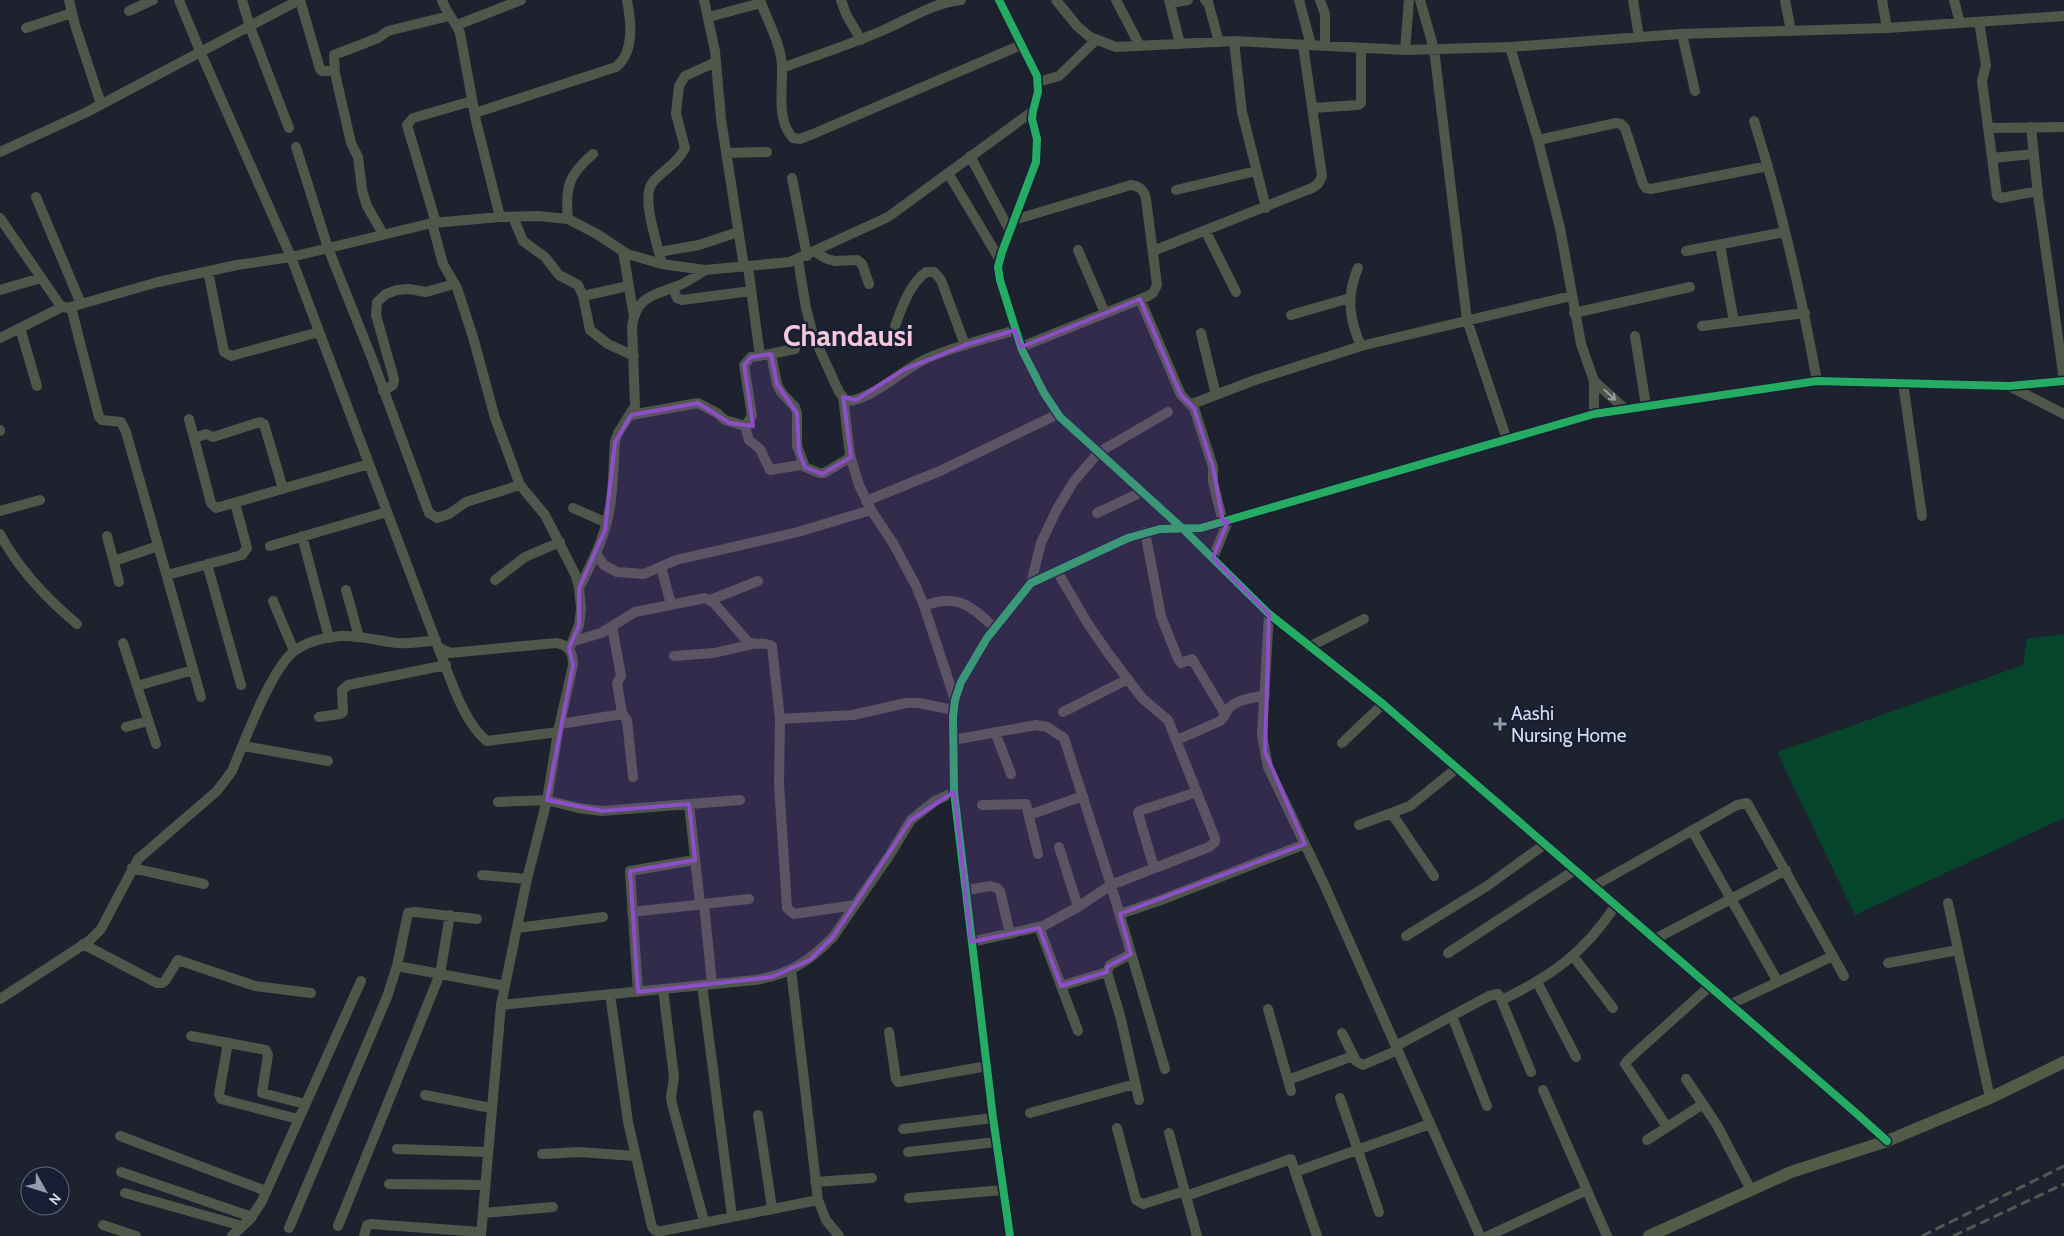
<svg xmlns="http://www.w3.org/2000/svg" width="2064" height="1236" font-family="Cabin,sans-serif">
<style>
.green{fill:#04452c}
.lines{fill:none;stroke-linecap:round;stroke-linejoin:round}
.minor{stroke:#4f564a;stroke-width:10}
.major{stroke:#515b45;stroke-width:12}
.rail{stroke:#535852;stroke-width:3;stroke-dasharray:10 5;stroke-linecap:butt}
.cycleway-casing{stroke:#171f34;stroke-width:11}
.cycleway{stroke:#26ab63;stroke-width:8}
.oneway{stroke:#999fa1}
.marked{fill:#8d4fc7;fill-opacity:0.2;stroke:#8d4fc7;stroke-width:4;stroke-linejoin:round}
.poi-dot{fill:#959aa8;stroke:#171f34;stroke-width:2}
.labels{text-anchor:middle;stroke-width:5;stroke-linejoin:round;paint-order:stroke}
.poi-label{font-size:19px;fill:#d5dbe9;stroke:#171f34;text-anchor:start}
.town-label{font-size:29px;font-weight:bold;fill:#f6c6d9;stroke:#171f34}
</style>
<rect width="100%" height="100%" fill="#1d222e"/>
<!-- green -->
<path class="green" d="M 2064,634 L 2064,818 L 1855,915 L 1777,752 L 2023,665 L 2027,639 Z"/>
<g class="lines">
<!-- minor -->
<path class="minor" d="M 69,0 L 75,25 L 101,104
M 179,0 L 200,51 L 291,257 L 438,647 L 450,653 L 556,643 C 569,645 573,652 573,665 L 558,732 L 547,800 L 527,879 L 501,1005 L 481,1236
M 242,0 L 250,27 L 289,128
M 300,0 L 320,69 L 322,71 L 333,71 L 335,73 L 351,143 L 358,157 L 362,190 L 367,206 L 383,234
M 442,0 C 446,13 455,21 460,33 L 476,121 L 500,217
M 704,0 L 715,51 L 721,119 L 744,267
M 760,0 C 767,20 781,44 782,66 C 783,89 776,121 793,138 L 800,139 L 813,134 L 1021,45
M 841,0 L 846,14 L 861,40
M 999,0 L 1037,76 L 1038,92 L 1033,111 L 1032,119 L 1037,139 L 1036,162 L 1002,252 L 998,267 L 1000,280 L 1022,350 L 1044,393 L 1060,417 L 1183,529 L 1269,614 L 1383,704 L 1856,1113 L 1887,1141
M 1056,0 L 1077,26 L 1090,37 L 1116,47 L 1234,41 L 1405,50 L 1510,47 L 1680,34 L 1887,28 L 2064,16
M 1116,0 L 1140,46
M 1169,0 L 1180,44
M 1205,0 L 1208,2 L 1219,42
M 1299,0 L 1311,45
M 1320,0 L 1325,14 L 1325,46
M 1420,0 L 1434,49 L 1467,320 L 1507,440
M 1633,0 L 1639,37
M 1785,0 L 1791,31
M 1882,0 L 1887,28
M 1954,0 L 1960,23
M 1171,3 L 1188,0
M 129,11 L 153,0
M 709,17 L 761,3
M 1979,22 L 1986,65 L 1982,81 L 1997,196 L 2001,198 L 2038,191
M 457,25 L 521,0
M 26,28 L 72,13
M 1682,34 L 1695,91
M 1234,41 L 1242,112 L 1266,208
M 1510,47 L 1538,140 L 1560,228 L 1581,344 L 1594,381 L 1594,414
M 1405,50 L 1409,0
M 782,68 C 817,55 852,44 886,29 C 911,18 933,3 961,0
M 335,73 L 334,55 L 378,38 L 388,31 L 449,16
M 1038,82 L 1059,76 L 1096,40
M 1313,108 L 1358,105 L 1361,103 L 1361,48
M 475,113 L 616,67 C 635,52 631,21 627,0
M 1754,121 C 1781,206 1801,293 1817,381
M 2031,127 L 2038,195 L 2064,380
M 1988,128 L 2064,127
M 1538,140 L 1616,123 L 1621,124 L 1625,128 L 1643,184 L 1646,188 L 1651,189 L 1768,166
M 296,147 L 328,248 L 373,361 L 429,513 L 437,518 L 449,514 L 466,502 L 520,485
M 0,152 L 85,113 L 299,0
M 726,153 L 767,152
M 970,156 L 1010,231
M 1992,158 L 2034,154
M 948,173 L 1000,260
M 792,178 L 807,256
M 1176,190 L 1256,171
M 36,197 L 81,304
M 513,217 L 523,241 L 545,257 L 559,275 L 578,285 L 583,296 L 590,330 L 608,344 L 634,356
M 0,218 L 60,305 L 67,308 L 158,282 L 237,265 L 291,257 L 432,223 L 500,217 L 539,216 L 568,219 L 597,234 L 627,254 L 662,264 L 705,270 L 790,262 L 888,217 L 1033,111
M 568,219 C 565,188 568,175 593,154
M 1014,220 L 1131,185 C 1140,186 1144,190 1146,199 L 1157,285 L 1153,293 L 1148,296 L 1021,347
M 432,223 L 443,264 L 457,288 L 473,337 L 495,418 L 520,485 L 545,515 L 576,576 L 579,588 L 581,609 L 579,625 L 571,645
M 436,223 L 407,125 L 413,118 L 472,101
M 1206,232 L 1236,292
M 1720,245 L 1734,322
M 1078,250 L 1105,313
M 623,251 L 634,317
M 1153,251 L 1312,188 L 1318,184 L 1322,176 L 1303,45
M 1686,251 L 1785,232
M 659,252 L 699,245 L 738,232
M 815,252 L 827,259 L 835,261 L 857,260 L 862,264 L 869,284
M 798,260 L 806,308 L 813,335 L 839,392 L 847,401 C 874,399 902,369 928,358 C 956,346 986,339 1015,330
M 662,264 C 658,246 640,196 653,182 C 663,170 678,163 685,148 L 676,114 L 679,86 L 685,76 L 716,62
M 1358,268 C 1346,295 1349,319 1361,346
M 208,271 L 224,352 L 231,356 L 319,332
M 673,288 L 677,298 L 682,300 L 751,291
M 0,290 L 41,278
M 583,296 L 628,286
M 1140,299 L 1181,395 L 1194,408 L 1213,467 L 1213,482 L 1223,522
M 71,307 L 99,417 L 102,420 L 121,422 L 126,432 L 201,697
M 1574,313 L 1690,287
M 1291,315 L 1350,298
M 895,326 C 902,307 909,285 926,272 L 934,272 L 941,280 L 965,345
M 1702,326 L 1805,313
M 20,328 L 37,386
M 1201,333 L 1216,395
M 1635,336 L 1646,406
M 0,338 L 62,307
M 771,354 L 777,384 L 781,392 L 795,407 L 797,413 L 797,446 L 805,467
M 765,355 L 795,349
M 1594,381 L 1625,409
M 1903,383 L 1922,516
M 2009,386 L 2064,414
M 383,391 L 393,385 L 394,379 L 376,315 L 377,302 L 386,294 L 397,290 L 409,289 L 426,292 L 454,284
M 843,397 L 850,455 L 859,485 L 871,510 L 893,543 L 916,586 L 924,606 L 955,700
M 1192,404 L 1255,380 L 1361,346 L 1571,296
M 631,415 L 698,403 L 717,413 L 725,420 L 745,426 L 749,440 L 760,449 L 770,470 L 800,465 L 819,473 L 824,473 L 851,457
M 189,419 L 211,503 L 216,508 L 369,464
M 745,426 L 752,416 L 744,365 L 751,357 L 760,356 L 748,267
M 0,430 L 0,431
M 194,438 L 206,434 L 213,437 L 260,422 L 264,424 L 283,489
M 866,501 L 940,471 L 1058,414
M 573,508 L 607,523
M 0,511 L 40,500
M 1097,513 L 1142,492
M 1145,532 L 1161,616 L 1178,659 L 1181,663 L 1192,659 L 1225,714
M 0,534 C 19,570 46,598 77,624
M 107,536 L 119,582
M 302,536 L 329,638
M 270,546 L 387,512
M 596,554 L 604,565 L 617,572 L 644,574 L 676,560 L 798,532 L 871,510
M 1213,558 L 1228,521
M 114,561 L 158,546
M 207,564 L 241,685
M 661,567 L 671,604
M 167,575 L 242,555 L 247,548 L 235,503
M 495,580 L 525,557 L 560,542
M 1031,583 L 1041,543 L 1056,511 L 1074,481 L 1099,452 L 1168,412
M 579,588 C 592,563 604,539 609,512 C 614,489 613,465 615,442 L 618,433 L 635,406 L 632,326 C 637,297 651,296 675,287 C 686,283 695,277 705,270
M 346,590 L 359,637
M 710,600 L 758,581
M 273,601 L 294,651
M 924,606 C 958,592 971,607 995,628
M 1269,614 L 1262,735 L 1268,767 L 1323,882 L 1480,1236
M 612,626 L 621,676 L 617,683 L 622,713 L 627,720 L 633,777
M 574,641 L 601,633 L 635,612 L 705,598 L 714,603 L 748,642 C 756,646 765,641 772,646 L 780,719 L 779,784 L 787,908 L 794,914 L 855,905
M 123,643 L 156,744
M 438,647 C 449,674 463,723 487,741 L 558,732
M 1309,647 L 1364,619
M 674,656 L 714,653 L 753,644
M 137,686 L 193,670
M 1063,712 L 1128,679
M 319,717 L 340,714 L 343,712 L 342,690 L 348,685 L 446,665
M 780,719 L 853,715 L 906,703 L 919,703 L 953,710
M 560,724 L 623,714
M 126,727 L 148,721
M 995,732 L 1011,774
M 953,740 L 1036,725 L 1047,727 L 1064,738 L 1111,885 L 1165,1069
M 1177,740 L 1220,721 C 1225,717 1226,712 1229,708 C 1237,699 1254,698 1265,695
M 1342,743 L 1383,704
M 243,746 L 328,761
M 498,802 L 547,800 L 578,808 L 602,811 L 740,800
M 689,804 L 700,904
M 982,805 L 1026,804 L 1038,854
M 1392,814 L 1434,876
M 1029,815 L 1083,796
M 1359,825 L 1410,806 L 1457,768
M 1692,830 L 1778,982
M 1059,847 L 1078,907
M 132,868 L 204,884
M 1154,868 L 1138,813 L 1139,811 L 1197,792
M 482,875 L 527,879
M 1594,886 L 1737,805 L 1747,803 L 1844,976
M 967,890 L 990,886 L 997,888 L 1000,891 L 1010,934
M 1948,903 L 1990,1098
M 704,904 L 712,984
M 632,912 L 749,899
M 1120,914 L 1161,900 L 1305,844
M 1039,927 L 1078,1031
M 517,928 L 603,917
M 1406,936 L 1487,886 L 1545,844
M 1655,939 L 1786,870
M 971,942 L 1043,926 L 1078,907 L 1111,885 L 1209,847 L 1215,842 L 1215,838 L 1168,720 L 1142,698 L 1108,653 L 1088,624 L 1057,571
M 83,944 L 157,983 L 162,983 L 165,981 L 178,960 L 255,986 L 311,993
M 1448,953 L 1575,870
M 1131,954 L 1110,965 L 1107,972 L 1121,1019 L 1139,1100
M 1573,956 L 1613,1008
M 1888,963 L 1958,950
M 397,966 L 505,986
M 791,969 L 818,1200 L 826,1220 L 839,1236
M 1537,982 L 1576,1057
M 702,985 L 732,1216
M 1061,986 L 1107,972
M 663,989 L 674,1077 L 671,1097 L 672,1104 L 704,1221
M 638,992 L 630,871 L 695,860
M 610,994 L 628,1122 L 652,1227 L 657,1232 L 818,1200
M 0,999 L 89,941 L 101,929 L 138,859 L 217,791 L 232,771 C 245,740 270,672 293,652 C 305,642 325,637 340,636 C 360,635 378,641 397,643 C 410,644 423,642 436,640
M 1502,1000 C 1553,975 1584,953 1616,905
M 1731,1004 L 1833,956
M 501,1005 L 755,980 C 788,975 810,961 833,937 L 889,856 L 911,820 L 935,801 L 954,792
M 1268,1009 L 1291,1091
M 1452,1016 L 1487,1106
M 889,1032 L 896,1079 L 898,1082 L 987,1066
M 1342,1033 L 1356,1061 L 1363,1065 L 1398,1050
M 191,1036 L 266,1050 L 268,1055 L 262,1093 L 305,1104
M 228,1043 L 219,1094 L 221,1099 L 298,1119
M 1396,1046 L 1489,996 L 1498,994 L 1500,997 L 1531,1072
M 1686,1079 L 1717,1125 L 1751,1190
M 1288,1080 L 1353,1056
M 1543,1090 L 1607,1236
M 425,1095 L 491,1108
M 1340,1098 L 1379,1212
M 1030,1113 L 1135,1084
M 758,1115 L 772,1208
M 1667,1127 L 1625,1064 L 1630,1058 L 1710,986
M 1117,1128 L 1136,1200 L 1143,1204 L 1185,1191
M 903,1129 L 993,1118
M 1169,1133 L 1186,1196
M 120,1136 L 266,1191
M 1647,1140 L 1703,1104
M 397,1149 L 487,1152
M 908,1152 L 996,1142
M 542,1154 L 579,1152 L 635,1156
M 121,1172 L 252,1217
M 1295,1172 L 1317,1236
M 815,1182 L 872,1178
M 389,1184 L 485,1185
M 125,1193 L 242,1226
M 909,1198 L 1003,1190
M 483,1213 L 553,1207
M 103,1225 L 136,1236
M 338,1226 L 440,974 L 450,915
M 289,1228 L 387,997 L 397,966 L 408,913 L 415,912 L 477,919
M 232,1236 L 250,1219 L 261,1203 L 361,981
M 364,1236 L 367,1225 L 371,1224 L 481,1232
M 1010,1236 L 993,1118 L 954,792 L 953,716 L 955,700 L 961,682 L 987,638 L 1031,583 L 1128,538 L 1160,529 L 1201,528 L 1594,414 L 1817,381 L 2009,386 L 2064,381
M 1197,1236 L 1186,1196 L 1291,1159 L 1295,1172 L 1430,1124
M 1488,1236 L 1587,1190"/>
<!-- major -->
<path class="major" d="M 1649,1236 L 1791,1172 L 1887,1141 L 1990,1098 L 2064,1062"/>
<!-- rail -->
<path class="rail" d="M 1922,1236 L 2064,1166
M 1953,1236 L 2064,1184"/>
<!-- cycleway casing -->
<g class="cycleway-casing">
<path id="cycleway" d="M 999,0 L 1037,76 L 1038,92 L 1033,111 L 1032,119 L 1037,139 L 1036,162 L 1002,252 L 998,267 L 1000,280 L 1022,350 L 1044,393 L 1060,417 L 1183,529 L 1269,614 L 1383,704 L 1856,1113 L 1887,1141
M 1010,1236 L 993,1118 L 954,792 L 953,716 L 955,700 L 961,682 L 987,638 L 1031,583 L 1128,538 L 1160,529 L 1201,528 L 1594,414 L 1817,381 L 2009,386 L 2064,381"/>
</g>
<!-- cycleway -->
<use href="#cycleway" class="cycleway"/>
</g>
<!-- one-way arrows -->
<defs><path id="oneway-shaft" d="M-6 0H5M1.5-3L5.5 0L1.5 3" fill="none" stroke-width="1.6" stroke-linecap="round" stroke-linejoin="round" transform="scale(1.25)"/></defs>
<use class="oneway" href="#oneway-shaft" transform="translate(1610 395) rotate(43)"/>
<!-- marked area -->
<path class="marked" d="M 1140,299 L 1181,395 L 1194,408 L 1213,467 L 1223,522 L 1228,521 L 1213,558 L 1269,614 L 1265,752 L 1305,844 L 1120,914 L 1131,954 L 1107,967 L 1107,972 L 1061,986 L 1039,928 L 971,942 L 954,792 L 911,820 L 833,937 L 810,960 L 772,977 L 638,992 L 630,871 L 695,860 L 689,804 L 602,811 L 547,800 L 573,665 L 569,648 L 579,625 L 579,588 L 605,530 L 615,442 L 631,415 L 698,403 L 730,423 L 753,426 L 744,365 L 751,357 L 771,354 L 777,384 L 797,413 L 799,452 L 805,467 L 822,474 L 851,457 L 843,397 L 856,400 L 905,369 L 965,345 L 1015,330 L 1021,347 Z"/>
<!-- markers -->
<path class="poi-dot" d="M1497.5 716.5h5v5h5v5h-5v5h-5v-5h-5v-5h5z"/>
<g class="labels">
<!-- poi labels -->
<g class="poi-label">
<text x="1511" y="720">Aashi<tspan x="1511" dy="22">Nursing Home</tspan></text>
</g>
<!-- town labels -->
<g class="town-label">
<text x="848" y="346">Chandausi</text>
</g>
</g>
<!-- north arrow -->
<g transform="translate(45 1191) rotate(129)"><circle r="24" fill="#171f34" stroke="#636a7c"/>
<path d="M0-4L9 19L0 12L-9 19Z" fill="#959aa8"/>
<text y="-8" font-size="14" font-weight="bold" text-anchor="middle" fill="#d5dbe9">N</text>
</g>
</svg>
